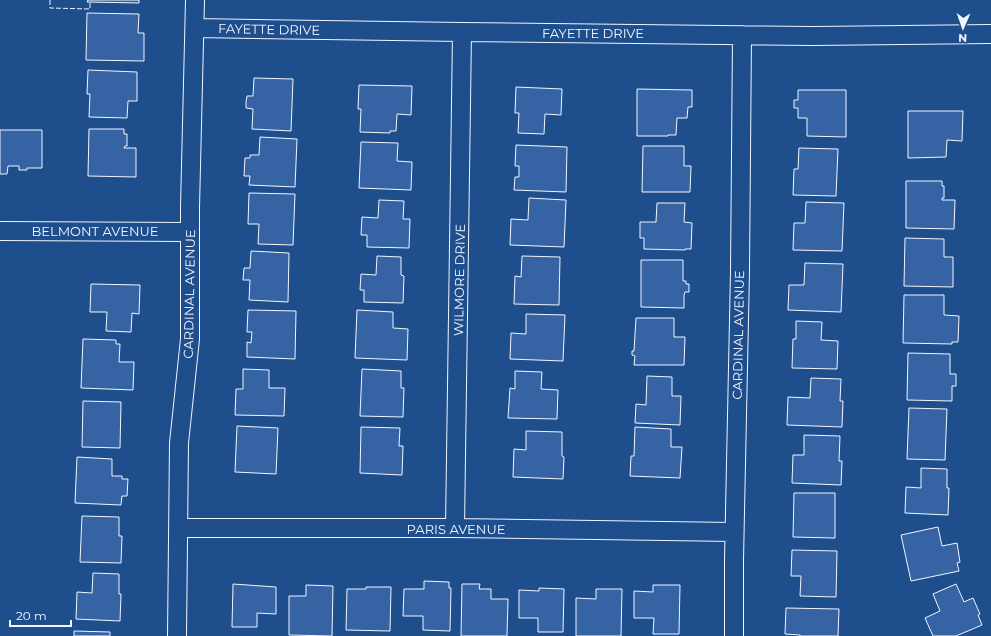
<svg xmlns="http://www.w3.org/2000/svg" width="991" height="636" font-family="Montserrat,sans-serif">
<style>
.building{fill:#3563a3;stroke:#f2f6ff}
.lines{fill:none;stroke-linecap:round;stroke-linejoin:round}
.street-casing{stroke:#f2f6ff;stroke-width:20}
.street{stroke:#1f4e8c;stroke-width:18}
.fence{stroke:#f2f6ff;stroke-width:1;stroke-dasharray:5 2;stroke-linecap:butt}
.labels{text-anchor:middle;stroke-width:3;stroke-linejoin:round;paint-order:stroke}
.street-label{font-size:13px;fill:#f2f6ff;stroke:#1f4e8c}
</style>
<rect width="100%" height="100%" fill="#1f4e8c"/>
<!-- building -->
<path class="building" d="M 88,0 L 139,0 L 139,3 L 87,2 Z
M 87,13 L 139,14 L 138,33 L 144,33 L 144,61 L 86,60 Z
M 88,70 L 137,72 L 137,101 L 128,101 L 127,118 L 89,117 L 90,94 L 87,94 Z
M 254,78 L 293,79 L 291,131 L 252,129 L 253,109 L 246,108 L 246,102 L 247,96 L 253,96 Z
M 359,85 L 412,86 L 411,115 L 397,114 L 396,131 L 390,131 L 390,133 L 360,132 L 361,109 L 358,109 Z
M 516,87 L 562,89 L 561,115 L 545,114 L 544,134 L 518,133 L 519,113 L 515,113 Z
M 637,89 L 692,90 L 692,107 L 688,107 L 687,118 L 677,118 L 676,135 L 668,135 L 668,136 L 637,136 Z
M 798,90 L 846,90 L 846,137 L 807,136 L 807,118 L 798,118 L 798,108 L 794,108 L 794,100 L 798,100 Z
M 908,111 L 963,111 L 962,141 L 947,140 L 946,157 L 908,158 Z
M 89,129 L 124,129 L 124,134 L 127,134 L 127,146 L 125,146 L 124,148 L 136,148 L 136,177 L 88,176 Z
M 0,130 L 42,130 L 42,168 L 27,168 L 27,170 L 19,170 L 19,166 L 8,166 L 7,174 L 0,174 Z
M 260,137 L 297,139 L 295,187 L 249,185 L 250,176 L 244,176 L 245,158 L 250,158 L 250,155 L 259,155 Z
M 361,142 L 398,143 L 397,161 L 412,162 L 411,190 L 359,188 Z
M 516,145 L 567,147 L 566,192 L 514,190 L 515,177 L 519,177 L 519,166 L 515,166 Z
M 643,146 L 684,146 L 684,166 L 691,166 L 690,192 L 642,192 Z
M 799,148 L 838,149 L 836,196 L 793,195 L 794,169 L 798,169 Z
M 906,181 L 942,181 L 942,186 L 944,186 L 944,198 L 942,198 L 942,200 L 955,200 L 954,229 L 906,228 Z
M 249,193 L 295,194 L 293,245 L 258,244 L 259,224 L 248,224 Z
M 529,198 L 566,200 L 564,247 L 510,245 L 511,219 L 528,220 Z
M 379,200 L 404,201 L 403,219 L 410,219 L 409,248 L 367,247 L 367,235 L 361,235 L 362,217 L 378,218 Z
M 806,202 L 844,203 L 842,251 L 793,250 L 794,223 L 805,223 Z
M 657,203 L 685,203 L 684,222 L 692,223 L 691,249 L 685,249 L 685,250 L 644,249 L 644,238 L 640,238 L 640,222 L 656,222 Z
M 905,238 L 944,239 L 944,257 L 953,257 L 953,287 L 904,286 Z
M 251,251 L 289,253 L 288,302 L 249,300 L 250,280 L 243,280 L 244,268 L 250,268 Z
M 377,256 L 401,257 L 401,275 L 404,276 L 403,303 L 364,302 L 364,290 L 360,290 L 361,274 L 376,275 Z
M 522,256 L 560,257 L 559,305 L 514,304 L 515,276 L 521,277 Z
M 641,260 L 683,260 L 683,281 L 686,281 L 686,284 L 689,284 L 689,292 L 685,292 L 684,295 L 684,308 L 641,307 Z
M 805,263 L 843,264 L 841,312 L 788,310 L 789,285 L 804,285 Z
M 91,284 L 140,285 L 139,314 L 132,313 L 131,332 L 106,331 L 107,312 L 90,312 Z
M 904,295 L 944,295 L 944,315 L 959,316 L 958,342 L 952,342 L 952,344 L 903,343 Z
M 248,310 L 296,311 L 295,359 L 247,357 L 247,342 L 251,343 L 252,332 L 247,332 Z
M 357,310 L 393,312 L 393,328 L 408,329 L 407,360 L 355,358 Z
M 526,314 L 565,315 L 563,361 L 510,359 L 511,333 L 526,334 Z
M 636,318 L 674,318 L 674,337 L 685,337 L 684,365 L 634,365 L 635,356 L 632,355 L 632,351 L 634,351 Z
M 796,321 L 822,322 L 821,340 L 838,341 L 837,369 L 792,368 L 793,339 L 796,339 Z
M 83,339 L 116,340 L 116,344 L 120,344 L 119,362 L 134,362 L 133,390 L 81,388 Z
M 908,353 L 950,354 L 950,374 L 956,374 L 956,386 L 952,386 L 952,401 L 907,400 Z
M 243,369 L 269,370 L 269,388 L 285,388 L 284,416 L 235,415 L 236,389 L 243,389 Z
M 362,369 L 401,371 L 401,388 L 404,388 L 403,417 L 360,416 Z
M 515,371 L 542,372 L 541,389 L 558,390 L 557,419 L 508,418 L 510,388 L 515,389 Z
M 647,376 L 672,377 L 672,396 L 681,396 L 680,425 L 635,423 L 636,404 L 646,405 Z
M 811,378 L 841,379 L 840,401 L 843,401 L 842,427 L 787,425 L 788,397 L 810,398 Z
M 83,401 L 121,402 L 120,448 L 82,447 Z
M 909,408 L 947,409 L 945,460 L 907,459 Z
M 237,426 L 278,428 L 276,474 L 235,472 Z
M 361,427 L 400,428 L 399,446 L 403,446 L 402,475 L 360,473 Z
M 635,427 L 671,429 L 671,447 L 682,447 L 680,478 L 630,476 L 631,456 L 634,456 Z
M 526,431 L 562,432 L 562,456 L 564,457 L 563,479 L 513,477 L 514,449 L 526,450 Z
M 804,435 L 840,436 L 839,461 L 842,461 L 841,485 L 792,483 L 793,455 L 804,455 Z
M 77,457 L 112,459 L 112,476 L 122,476 L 122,479 L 128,479 L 127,496 L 122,496 L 121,505 L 75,503 Z
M 921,468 L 947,469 L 947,488 L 949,488 L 948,515 L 905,513 L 906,487 L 921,488 Z
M 794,493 L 835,493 L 835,538 L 793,537 Z
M 82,516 L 119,517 L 119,536 L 122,536 L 121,563 L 80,562 Z
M 938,527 L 942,546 L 957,543 L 960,562 L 957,563 L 959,571 L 911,581 L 901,535 Z
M 792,550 L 837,551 L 836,597 L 800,596 L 801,576 L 791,576 Z
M 93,573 L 119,574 L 119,594 L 121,594 L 120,621 L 76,619 L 77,592 L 92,593 Z
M 424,581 L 449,582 L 449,588 L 451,588 L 450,631 L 423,630 L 423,616 L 403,616 L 404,589 L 424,589 Z
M 233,584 L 276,587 L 276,614 L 257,613 L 257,627 L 232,627 Z
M 462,584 L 480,584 L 479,589 L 491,589 L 491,599 L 508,599 L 507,636 L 461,636 Z
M 956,584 L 964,602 L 973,598 L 980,614 L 978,615 L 982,625 L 956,636 L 933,636 L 925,618 L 940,611 L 933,594 Z
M 306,585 L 333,586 L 332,636 L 289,635 L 289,596 L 306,596 Z
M 653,585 L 680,585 L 679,634 L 653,634 L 654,618 L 634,618 L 634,591 L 653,592 Z
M 366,587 L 391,587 L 390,631 L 346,630 L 347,589 L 366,589 Z
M 539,588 L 564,589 L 563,632 L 538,632 L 538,618 L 519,618 L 519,590 L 539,591 Z
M 596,589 L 622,589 L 621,636 L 576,636 L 576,598 L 596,599 Z
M 786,608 L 839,609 L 838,636 L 800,636 L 800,635 L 785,634 Z
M 74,631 L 110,632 L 110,636 L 74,636 Z"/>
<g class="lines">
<!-- street casing -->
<g class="street-casing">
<path id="street" d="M 195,28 L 462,32 L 813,36 L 991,34
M 0,231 L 190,232
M 179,528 L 455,528 L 734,532
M 455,528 L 462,32
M 177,636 L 179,443 L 190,339 L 190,207 L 195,0
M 734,636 L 734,560 L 740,271 L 742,35"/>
</g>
<!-- street -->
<use href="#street" class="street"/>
<!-- fence -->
<path class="fence" d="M 50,0 L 50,8 L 90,9 L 90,2"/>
</g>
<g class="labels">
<!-- street labels -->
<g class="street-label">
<text transform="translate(269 29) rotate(1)" y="5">FAYETTE DRIVE</text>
<text x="593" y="38">FAYETTE DRIVE</text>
<text x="95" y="236">BELMONT AVENUE</text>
<text transform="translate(459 280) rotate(-89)" y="5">WILMORE DRIVE</text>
<text transform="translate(189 294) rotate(-89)" y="5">CARDINAL AVENUE</text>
<text transform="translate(738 335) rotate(-89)" y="5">CARDINAL AVENUE</text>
<text x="456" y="534">PARIS AVENUE</text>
</g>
</g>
<!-- north arrow -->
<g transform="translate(963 28) rotate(182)" stroke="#1f4e8c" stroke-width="3" paint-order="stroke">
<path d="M0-3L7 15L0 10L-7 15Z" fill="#f2f6ff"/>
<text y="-6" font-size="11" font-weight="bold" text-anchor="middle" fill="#f2f6ff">N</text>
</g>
<!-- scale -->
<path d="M10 620v6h61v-6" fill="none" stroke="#f2f6ff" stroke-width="2"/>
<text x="16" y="620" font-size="12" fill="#f2f6ff" stroke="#1f4e8c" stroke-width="3" paint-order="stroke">20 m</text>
</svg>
